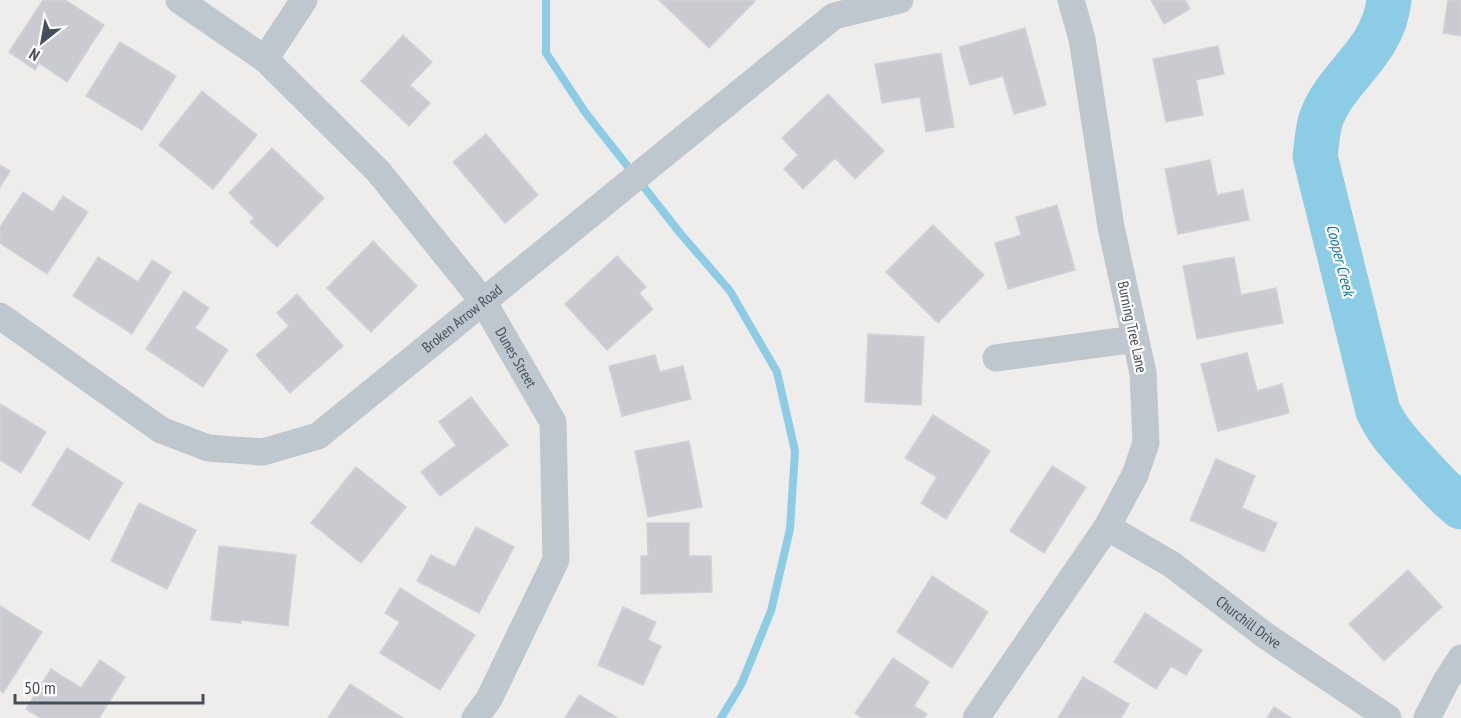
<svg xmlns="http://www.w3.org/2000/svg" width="1461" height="718" font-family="'PT Sans Narrow',sans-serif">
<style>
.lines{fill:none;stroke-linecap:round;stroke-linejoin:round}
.stream{stroke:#8ccde5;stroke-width:8}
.river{stroke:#8ccde5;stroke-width:45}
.building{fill:#cacbd1;stroke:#d1d2d8;stroke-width:1.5}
.minor{stroke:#bec6ce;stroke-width:27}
.labels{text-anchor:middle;stroke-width:4.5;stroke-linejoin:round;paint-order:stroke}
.street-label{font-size:15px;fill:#464f59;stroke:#fff}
.water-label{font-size:16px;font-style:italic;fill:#15779d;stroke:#fff}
</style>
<rect width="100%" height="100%" fill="#efedec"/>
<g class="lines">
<!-- stream -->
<path class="stream" d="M 546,0 L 546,53 L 585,112 L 680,233 L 730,291 L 777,372 L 795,451 L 790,529 L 771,611 L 741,685 L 721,718"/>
<!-- river -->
<path class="river" d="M 1389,0 C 1383,54 1337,75 1321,119 C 1317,131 1317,144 1315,156 L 1378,411 C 1390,435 1400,444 1418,464 C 1432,479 1445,494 1461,507"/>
</g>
<!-- building -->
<path class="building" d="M 43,0 L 65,0 L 104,25 L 67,82 L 39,63 L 35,70 L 9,52 Z
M 659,0 L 754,0 L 755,1 L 709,48 Z
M 1151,0 L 1185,0 L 1190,9 L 1164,24 Z
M 1448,0 L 1461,0 L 1461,36 L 1443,33 Z
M 1025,28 L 1046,105 L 1014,114 L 1003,76 L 970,85 L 959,47 Z
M 403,35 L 432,62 L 410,85 L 430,103 L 409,126 L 361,81 Z
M 120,42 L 176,76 L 142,130 L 86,96 Z
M 1218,46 L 1224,74 L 1196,80 L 1203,115 L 1166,122 L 1153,59 Z
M 941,53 L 954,127 L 926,132 L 920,97 L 882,103 L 875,64 Z
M 202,91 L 257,135 L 213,189 L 159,145 Z
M 828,94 L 884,151 L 855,179 L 835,158 L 803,189 L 784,169 L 798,155 L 782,138 Z
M 486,134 L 538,195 L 505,223 L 453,162 Z
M 272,148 L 324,198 L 277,247 L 250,222 L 254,218 L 229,193 Z
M 1210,160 L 1217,195 L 1243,190 L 1249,220 L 1178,234 L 1165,169 Z
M 0,165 L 10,171 L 0,187 Z
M 23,192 L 53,212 L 63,196 L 88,212 L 47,274 L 0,243 L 0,227 Z
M 1057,205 L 1075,270 L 1008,289 L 995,243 L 1021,235 L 1016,217 Z
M 933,225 L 984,275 L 938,323 L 886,272 Z
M 373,241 L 417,286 L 371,332 L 327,288 Z
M 617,256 L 646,287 L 639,293 L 653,309 L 607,350 L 565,304 Z
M 98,257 L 138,282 L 152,260 L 171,272 L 132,334 L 73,296 Z
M 1234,257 L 1241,295 L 1276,288 L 1283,323 L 1197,339 L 1183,266 Z
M 184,291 L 209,308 L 195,328 L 228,350 L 203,387 L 146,349 Z
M 297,294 L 343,346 L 290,393 L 256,355 L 289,326 L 277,313 Z
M 868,334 L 924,337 L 921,405 L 865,402 Z
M 1247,353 L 1257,391 L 1282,384 L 1289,413 L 1218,431 L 1201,364 Z
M 655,355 L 660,372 L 683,366 L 691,399 L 622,416 L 609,366 Z
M 471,397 L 508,445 L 440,496 L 421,472 L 456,445 L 439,422 Z
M 0,404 L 46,432 L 21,473 L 0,460 Z
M 933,415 L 990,451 L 946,519 L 921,503 L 937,477 L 905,458 Z
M 689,441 L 702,507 L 648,517 L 635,451 Z
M 67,448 L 123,483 L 89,540 L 32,505 Z
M 1216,459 L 1255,476 L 1242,508 L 1277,523 L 1264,552 L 1190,520 Z
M 1052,466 L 1086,487 L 1044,553 L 1010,531 Z
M 356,467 L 406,507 L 361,563 L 311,523 Z
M 139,503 L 196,530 L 167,589 L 111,561 Z
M 647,523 L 689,523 L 689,556 L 711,556 L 712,592 L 641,594 L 641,556 L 648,556 Z
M 476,527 L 514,547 L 479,613 L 417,581 L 431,555 L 455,567 Z
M 219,546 L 296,555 L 288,626 L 241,620 L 241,623 L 211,620 Z
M 1408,570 L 1442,607 L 1384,661 L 1349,624 Z
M 932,576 L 988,612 L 952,668 L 897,632 Z
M 400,588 L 475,635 L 440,690 L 380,653 L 400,622 L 385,613 Z
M 0,606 L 42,632 L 3,693 L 0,690 Z
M 623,607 L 656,622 L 648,640 L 661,646 L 643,685 L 598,665 Z
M 1145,613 L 1202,650 L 1186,675 L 1171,666 L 1156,689 L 1114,662 Z
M 893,658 L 929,682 L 914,706 L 927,714 L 924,718 L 862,718 L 855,713 Z
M 100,660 L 125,677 L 99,718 L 41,718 L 26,709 L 51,669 L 81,688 Z
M 1083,677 L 1129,704 L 1121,718 L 1058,718 Z
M 350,684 L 403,718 L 328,718 Z
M 579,695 L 618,718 L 565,718 Z
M 1274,707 L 1291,718 L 1267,718 Z"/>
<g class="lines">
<!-- minor -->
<g class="minor">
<path id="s1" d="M 179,0 L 265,59 L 378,171 L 483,301 L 553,422 L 556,560 L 489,699 L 475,718"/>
<path d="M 265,59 L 304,0"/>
<path id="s2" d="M 0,316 L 161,430 L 208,448 L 263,452 L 318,436 L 834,16 L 900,0"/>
<path d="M 996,358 L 1135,339"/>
<path id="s3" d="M 1107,527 L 1171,564 L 1266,636 L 1388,718"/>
<path d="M 976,718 L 1107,527 L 1135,475 L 1146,443 L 1143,373 L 1111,227 L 1082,39 L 1071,0"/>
<path d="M 1427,718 L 1446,681 L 1461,658"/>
</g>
</g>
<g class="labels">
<!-- street labels -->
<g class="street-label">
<text dy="5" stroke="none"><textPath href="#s2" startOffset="546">Broken Arrow Road</textPath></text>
<text transform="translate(1132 327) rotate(78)" y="5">Burning Tree Lane</text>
<text dy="5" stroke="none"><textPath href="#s1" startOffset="496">Dunes Street</textPath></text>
<text dy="5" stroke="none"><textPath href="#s3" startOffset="171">Churchill Drive</textPath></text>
</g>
<!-- water labels -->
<g class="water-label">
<text transform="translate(1341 260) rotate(76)" y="6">Cooper Creek</text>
</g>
</g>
<!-- north arrow -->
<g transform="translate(42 42) rotate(211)" stroke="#ffffff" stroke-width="4.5" paint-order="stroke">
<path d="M0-4.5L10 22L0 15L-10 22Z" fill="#464f59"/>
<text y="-9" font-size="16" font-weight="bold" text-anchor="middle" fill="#464f59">N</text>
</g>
<!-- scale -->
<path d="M15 694v9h188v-9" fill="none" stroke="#464f59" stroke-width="3"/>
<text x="24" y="694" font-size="18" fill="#464f59" stroke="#ffffff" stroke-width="4.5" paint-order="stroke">50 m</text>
</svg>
